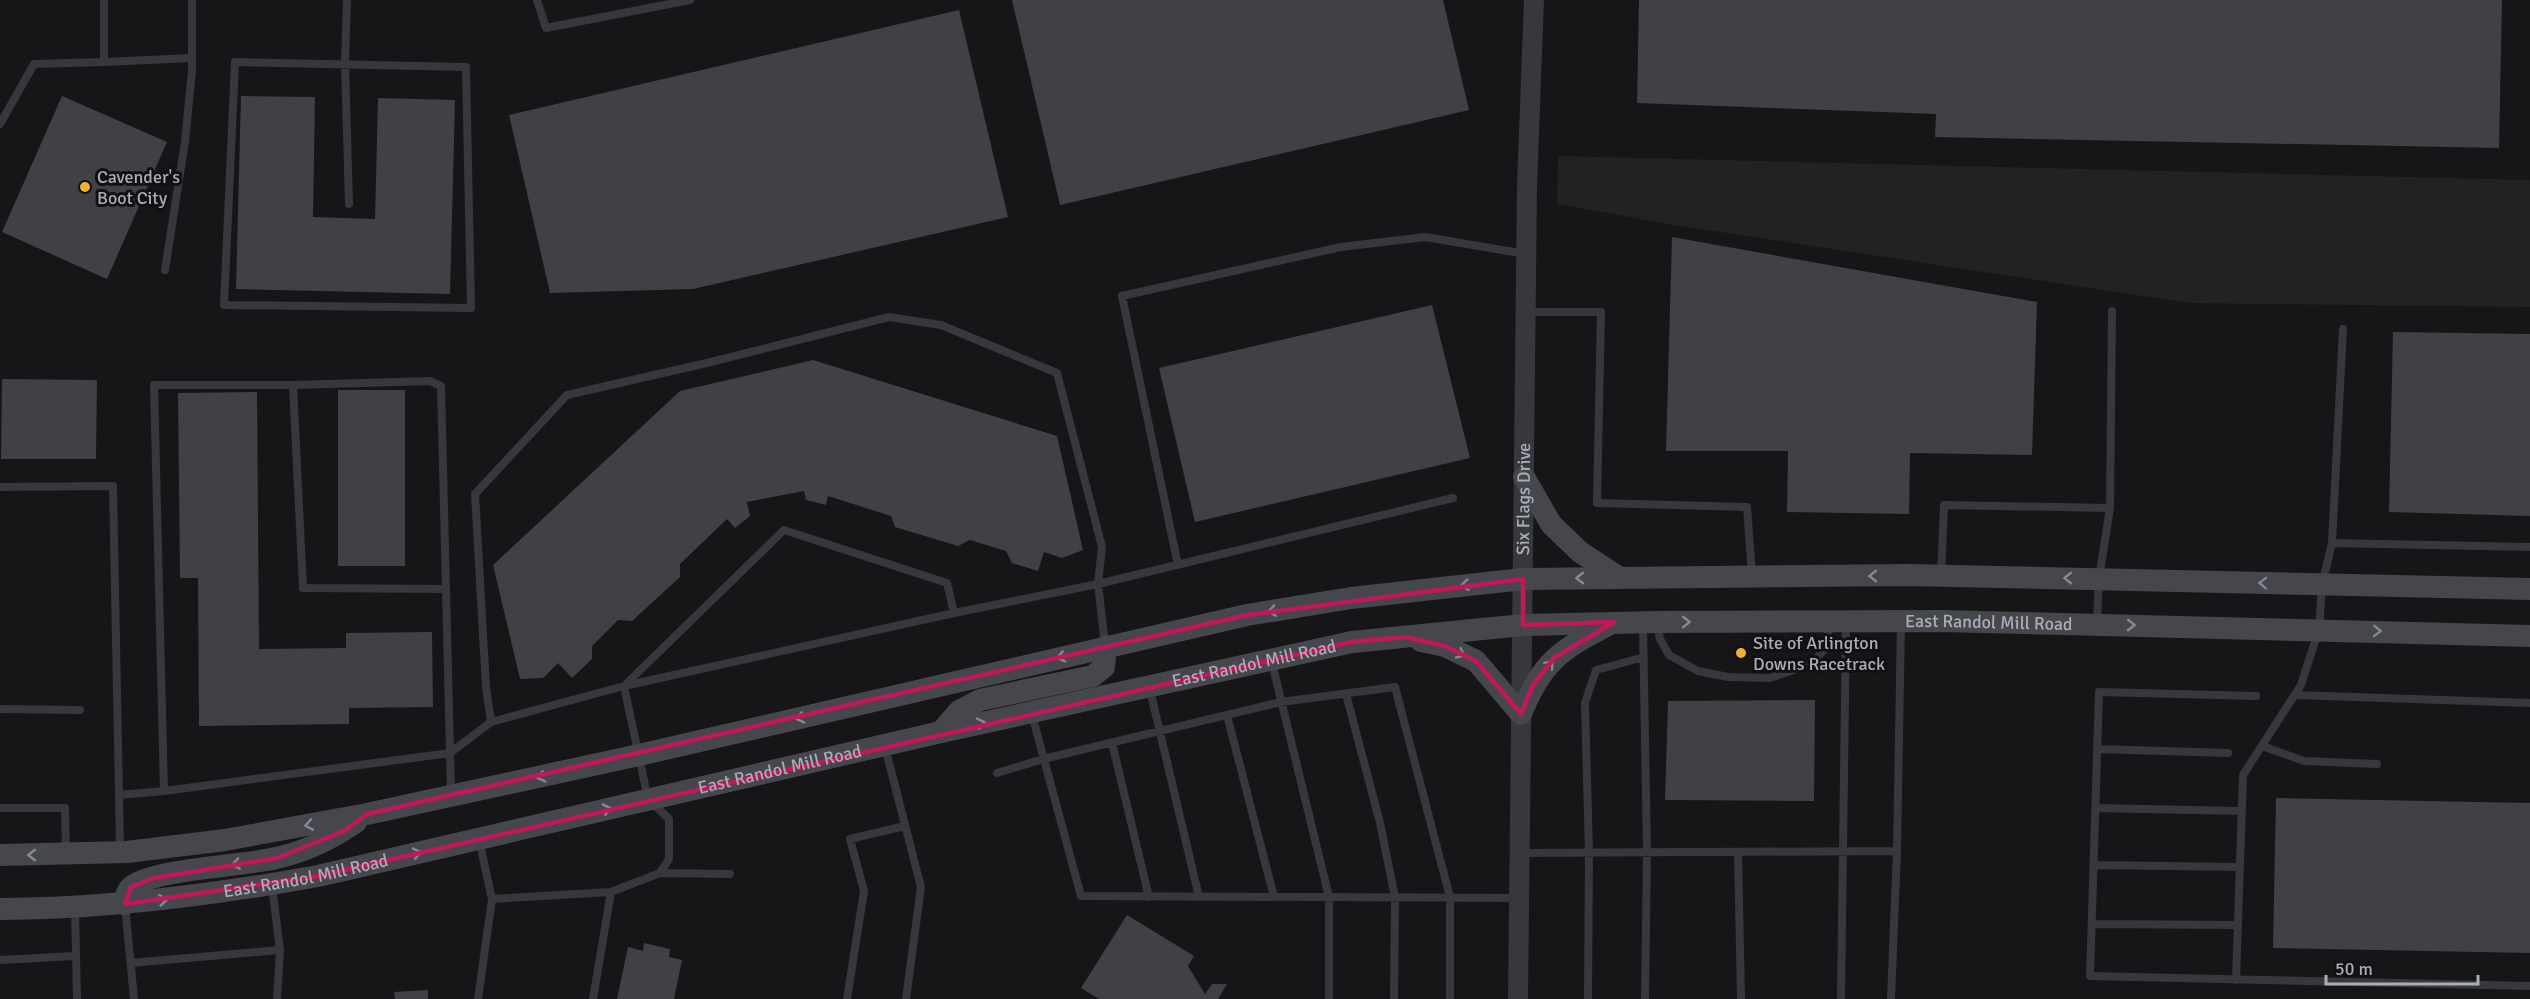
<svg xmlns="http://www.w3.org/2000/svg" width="2530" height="999" font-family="Signika,sans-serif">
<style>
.built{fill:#222225}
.building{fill:#404145}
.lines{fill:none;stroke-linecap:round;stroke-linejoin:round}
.service{stroke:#37383d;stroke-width:8}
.tertiary{stroke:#37383d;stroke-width:20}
.secondary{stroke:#45474d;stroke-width:22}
.oneway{stroke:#858993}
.marked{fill:none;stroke:#c2185b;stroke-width:4.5;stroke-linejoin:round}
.poi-dot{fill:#f2b134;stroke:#111113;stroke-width:2}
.labels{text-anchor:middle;stroke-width:6;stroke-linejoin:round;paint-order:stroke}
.poi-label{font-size:18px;fill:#a8adb8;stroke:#111113;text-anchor:start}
.street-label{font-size:18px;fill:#a8adb8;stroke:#111113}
</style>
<rect width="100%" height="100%" fill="#161618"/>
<!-- built -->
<path class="built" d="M 1558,156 L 2530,180 L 2530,307 L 2188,303 L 1674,225 L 1557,204 Z"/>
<!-- building -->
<path class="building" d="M 1012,0 L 1443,0 L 1469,110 L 1060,205 Z
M 1639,0 L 2502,0 L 2499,148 L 1935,137 L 1936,114 L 1637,103 Z
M 959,10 L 1008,217 L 693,289 L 550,293 L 509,115 Z
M 62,96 L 167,142 L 107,279 L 2,232 Z
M 241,96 L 315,97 L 313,217 L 375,219 L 378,98 L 455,100 L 450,294 L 236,289 Z
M 1672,237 L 2037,302 L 2032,455 L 1910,453 L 1909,514 L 1787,512 L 1788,451 L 1666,451 Z
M 1432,305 L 1470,458 L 1195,522 L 1159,368 Z
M 2393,332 L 2530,334 L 2530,516 L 2389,512 Z
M 813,360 L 1057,436 L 1083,550 L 1062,558 L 1044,552 L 1038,571 L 1012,563 L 1006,551 L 970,540 L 958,546 L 895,527 L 891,516 L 828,496 L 826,505 L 806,500 L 804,491 L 747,502 L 750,516 L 735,528 L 727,519 L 680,564 L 680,577 L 632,621 L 618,620 L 592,646 L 592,659 L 572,678 L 558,663 L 543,678 L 520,679 L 493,565 L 680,391 Z
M 2,379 L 97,380 L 96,459 L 1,459 Z
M 338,390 L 405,390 L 405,566 L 338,566 Z
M 257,392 L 259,649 L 346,648 L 346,633 L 432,632 L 433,707 L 349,708 L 349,724 L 199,726 L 198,578 L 180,578 L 178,393 Z
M 1815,700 L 1814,801 L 1665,800 L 1668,701 Z
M 2276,798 L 2530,803 L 2530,953 L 2273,948 Z
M 1127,915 L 1194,956 L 1188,966 L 1205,994 L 1212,984 L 1227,984 L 1218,999 L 1099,999 L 1081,988 Z
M 644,943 L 670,949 L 669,957 L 682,960 L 674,999 L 617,999 L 628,947 L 643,951 Z
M 428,990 L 428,999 L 395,999 L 394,992 Z"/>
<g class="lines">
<!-- service -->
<path class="service" d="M 104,0 L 104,62 L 192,58
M 347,0 L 345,64 L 349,204
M 537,0 L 546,28 L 690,0
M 235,62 L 466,67 L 471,308 L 224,305 Z
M 0,124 L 34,64 L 104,62
M 165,270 L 185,142 L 192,70 L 192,0
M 1526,312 L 1601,312 L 1597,503 L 1747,507 L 1752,575
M 293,385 L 430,381 L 441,386 L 446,589
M 0,487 L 113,486 L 119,795
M 2110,508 L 2112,311
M 2332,543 L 2530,547
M 1178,565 L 1122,296 L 1341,247 L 1425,237 L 1526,254
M 1941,575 L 1944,505 L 2110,508 L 2099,578 L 2097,622
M 1657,623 L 1660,639 L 1669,655 L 1698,671 L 1728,677 L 1770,678 L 1811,664 L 1825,649 L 1830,622
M 1643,626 L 1647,852 L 1645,999
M 1272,663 L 1329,897 L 1329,999
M 1150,690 L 1199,897
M 1346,694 L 1380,823 L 1395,897 L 1394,999
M 2295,695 L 2530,703
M 2256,696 L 2099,692 L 2090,976 L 2530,986
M 0,709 L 80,710
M 1032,715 L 1081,896 L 1517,898
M 1227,715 L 1274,897
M 491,722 L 624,686 L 784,530 L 947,583 L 954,613
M 1112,743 L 1149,897
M 2262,746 L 2304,761 L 2377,764
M 885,747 L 921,887 L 906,999
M 2097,749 L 2228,753
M 997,773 L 1043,759 L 1281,702 L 1395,687 L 1450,897 L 1450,999
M 451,792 L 446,589 L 303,588 L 293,385 L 154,385 L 164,791 L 450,753 L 491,722 L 486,687 L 475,494 L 567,395 L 711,362 L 889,317 L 941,325 L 1057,373 L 1102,547 L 1098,584 L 1105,645
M 0,808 L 65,808 L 66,853
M 2095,808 L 2242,811
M 120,849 L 119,795 L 164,791
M 1897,851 L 1901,622
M 1738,852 L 1741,999
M 1520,853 L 1897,851 L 1891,999
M 2093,865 L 2240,867
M 660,873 L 730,874
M 611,892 L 660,873 L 669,859 L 669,819 L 648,799 L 624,686 L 954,613 L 1098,584 L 1453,498
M 492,899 L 611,892 L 593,999
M 125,905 L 134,999
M 75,909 L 77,999
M 2092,924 L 2238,925
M 0,960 L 75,956
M 131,963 L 280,950 L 272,886
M 2236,980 L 2243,775 L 2301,685 L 2319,629 L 2322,585 L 2332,543 L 2343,329
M 277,999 L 280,950
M 478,999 L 492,899 L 479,840
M 847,999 L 864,891 L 850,839 L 905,826
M 1588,999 L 1589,852 L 1585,703 L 1596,670 L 1644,657
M 1841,999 L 1846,623"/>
<!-- tertiary -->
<path class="tertiary" id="s1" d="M 1518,999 L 1527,186 L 1534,0"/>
<!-- secondary -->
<g class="secondary">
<path d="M 1524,477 L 1551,524 L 1580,552 L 1620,578"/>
<path d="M 1421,641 L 1445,646 L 1476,661 L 1521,714 C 1541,663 1560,650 1608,625"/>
<path d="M 941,732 L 959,711 L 980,700 L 1093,676 L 1104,667 L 1106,646"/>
<path d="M 0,855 L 127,852 L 225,840 L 367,814 L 639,755 L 1247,615 L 1351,598 L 1523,579 L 1908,575 L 2530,589"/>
<path d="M 125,904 C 126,898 126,891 131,887 C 153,869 244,866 276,858 C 304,852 333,838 356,822"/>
<path id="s2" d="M 0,909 C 107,909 213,895 318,876 L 941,732 L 1352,642 L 1523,625 L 1657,622 L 1942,621 L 2530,636"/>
</g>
</g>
<!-- one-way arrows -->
<defs><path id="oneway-chevron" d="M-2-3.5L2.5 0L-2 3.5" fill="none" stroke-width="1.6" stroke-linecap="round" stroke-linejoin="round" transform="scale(1.5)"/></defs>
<g class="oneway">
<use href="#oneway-chevron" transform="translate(1873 576) rotate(179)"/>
<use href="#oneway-chevron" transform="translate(1580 578) rotate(180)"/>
<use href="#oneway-chevron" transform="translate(2068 578) rotate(-179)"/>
<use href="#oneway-chevron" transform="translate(2263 583) rotate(-178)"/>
<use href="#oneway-chevron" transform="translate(1465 585) rotate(174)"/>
<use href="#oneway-chevron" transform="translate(1272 611) rotate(171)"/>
<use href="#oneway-chevron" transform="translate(1686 622)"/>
<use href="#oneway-chevron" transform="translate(2131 625) rotate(1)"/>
<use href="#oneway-chevron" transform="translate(2377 631) rotate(2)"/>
<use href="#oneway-chevron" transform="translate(1461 654) rotate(25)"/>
<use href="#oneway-chevron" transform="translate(1061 657) rotate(167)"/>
<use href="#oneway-chevron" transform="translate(1550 664) rotate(-49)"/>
<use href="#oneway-chevron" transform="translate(800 718) rotate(167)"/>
<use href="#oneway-chevron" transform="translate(981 723) rotate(-13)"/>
<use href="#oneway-chevron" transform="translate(541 777) rotate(167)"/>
<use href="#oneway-chevron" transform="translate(607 809) rotate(-13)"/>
<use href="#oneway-chevron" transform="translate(309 825) rotate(170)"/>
<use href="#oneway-chevron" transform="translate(417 853) rotate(-13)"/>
<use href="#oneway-chevron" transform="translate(32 855) rotate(-180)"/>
<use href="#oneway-chevron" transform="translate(236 864) rotate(171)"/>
<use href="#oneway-chevron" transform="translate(163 900) rotate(-7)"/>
</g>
<!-- marked area -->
<path class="marked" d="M 1523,579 L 1523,625 L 1614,622 L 1554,658 L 1533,685 L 1521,714 L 1476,661 L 1445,646 L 1405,637 L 1352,642 L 318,876 L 125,904 L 131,887 L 154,878 L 277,858 L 344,831 L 367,814 L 1247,615 Z"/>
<!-- markers -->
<g class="poi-dot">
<circle cx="85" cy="187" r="6"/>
<circle cx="1741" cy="653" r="6"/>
</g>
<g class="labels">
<!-- poi labels -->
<g class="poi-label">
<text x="97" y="183">Cavender's<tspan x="97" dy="21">Boot City</tspan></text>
<text x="1753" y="649">Site of Arlington<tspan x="1753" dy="21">Downs Racetrack</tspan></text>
</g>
<!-- street labels -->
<g class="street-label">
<text dy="6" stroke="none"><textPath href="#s1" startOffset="500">Six Flags Drive</textPath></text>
<text dy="6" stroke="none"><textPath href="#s2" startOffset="2018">East Randol Mill Road</textPath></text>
<text dy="6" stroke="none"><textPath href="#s2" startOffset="1280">East Randol Mill Road</textPath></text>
<text dy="6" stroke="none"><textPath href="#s2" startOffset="794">East Randol Mill Road</textPath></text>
<text dy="6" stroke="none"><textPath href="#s2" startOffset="308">East Randol Mill Road</textPath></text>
</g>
</g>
<!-- scale -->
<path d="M2326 975v9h152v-9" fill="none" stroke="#a8adb8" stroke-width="3"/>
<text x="2335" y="975" font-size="18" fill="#a8adb8" stroke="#111113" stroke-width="4.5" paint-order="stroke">50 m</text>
</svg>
